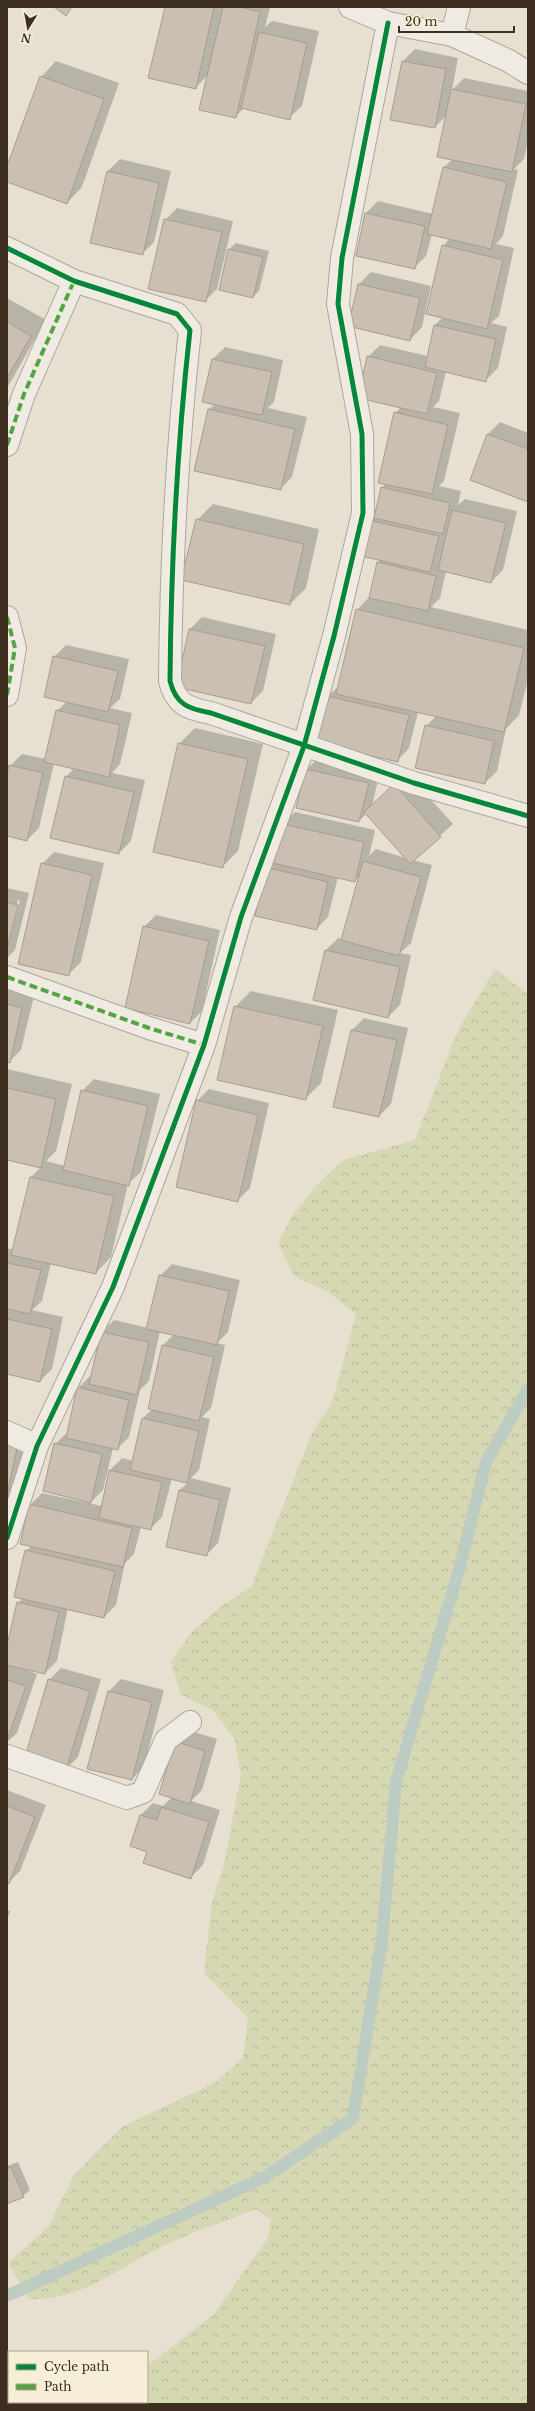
<svg xmlns="http://www.w3.org/2000/svg" width="535" height="2411" font-family="'Libre Baskerville',serif">
<style>
.forest{fill:url(#forest-crowns)}
.shadow{fill:#0003}
.lines{fill:none;stroke-linecap:round;stroke-linejoin:round}
.stream{stroke:#bcccc2;stroke-width:12}
.building{fill:#cbbfb2;stroke:#a89c90}
.minor-casing{stroke:#ada599;stroke-width:24}
.minor{stroke:#efebe3;stroke-width:22}
.quiet{stroke:#54a441;stroke-width:4;stroke-dasharray:8 4;stroke-linecap:butt}
.cycleway-casing{stroke:#f7eed8;stroke-width:8}
.cycleway{stroke:#00873e;stroke-width:5}
</style>
<defs>
<pattern id="forest-crowns" width="20" height="18" patternUnits="userSpaceOnUse"><rect width="20" height="18" fill="#d6d7b3"/><path d="M2 6a3 3 0 1 1 6 0M12 15a3 3 0 1 1 6 0" fill="none" stroke="#b9b99a"/></pattern>
</defs>
<rect width="100%" height="100%" fill="#e7e0d1"/>
<!-- forest -->
<path class="forest" d="M 495,969 L 528,994 L 528,2404 L 88,2404 L 93,2402 L 147,2402 L 147,2366 L 213,2315 L 268,2238 L 271,2220 L 256,2209 C 226,2221 195,2231 165,2245 C 119,2267 82,2301 29,2299 L 8,2263 L 48,2227 L 74,2175 L 122,2127 L 216,2082 L 243,2058 L 248,2018 L 204,1973 L 212,1902 L 223,1868 L 241,1776 L 235,1740 L 213,1710 L 181,1695 L 171,1662 L 190,1634 L 220,1607 L 251,1587 L 313,1431 L 332,1403 L 356,1314 L 328,1292 L 294,1276 L 278,1243 L 294,1213 L 317,1185 L 343,1160 L 415,1140 L 458,1030 Z"/>
<!-- shadow -->
<path class="shadow" d="M 166,7 L 270,7 L 265,27 L 272,21 L 319,31 L 302,106 L 289,118 L 244,108 L 235,117 L 208,75 L 195,88 Z
M 415,49 L 458,58 L 452,90 L 464,78 L 528,91 L 528,139 L 524,159 L 514,169 L 518,170 L 503,236 L 496,244 L 514,248 L 499,316 L 491,323 L 507,327 L 498,368 L 486,380 L 446,371 L 439,401 L 433,407 L 460,413 L 444,481 L 439,486 L 461,491 L 458,505 L 465,499 L 517,511 L 503,570 L 491,582 L 446,571 L 440,598 L 431,607 L 528,630 L 528,679 L 519,715 L 506,729 L 497,771 L 485,783 L 426,726 L 436,716 L 418,712 L 409,748 L 397,761 L 328,696 L 339,686 L 357,610 L 370,596 L 378,562 L 381,560 L 370,521 L 375,516 L 382,488 L 386,483 L 395,413 L 401,407 L 368,357 L 380,345 L 428,356 L 435,325 L 443,317 L 443,246 L 450,238 L 432,234 L 426,256 L 414,268 L 366,213 L 378,201 L 433,214 L 444,167 L 453,159 L 447,115 L 435,127 L 403,61 Z
M 56,61 L 119,83 L 82,187 L 67,203 L 7,181 L 7,169 L 41,77 Z
M 120,159 L 171,171 L 154,242 L 142,254 L 92,243 L 108,171 Z
M 177,208 L 233,221 L 217,289 L 205,301 L 165,220 Z
M 236,243 L 269,251 L 259,291 L 253,297 L 220,290 L 229,249 Z
M 371,272 L 431,286 L 422,327 L 410,340 L 350,325 L 359,284 Z
M 7,298 L 46,320 L 7,388 Z
M 225,347 L 283,360 L 274,402 L 268,408 L 307,417 L 292,477 L 280,489 L 208,410 L 215,404 L 213,359 Z
M 500,422 L 528,433 L 528,501 L 471,480 L 488,434 Z
M 213,504 L 319,529 L 306,588 L 290,604 L 197,520 Z
M 202,617 L 276,634 L 263,691 L 251,703 L 190,629 Z
M 66,645 L 129,659 L 120,699 L 110,708 L 132,713 L 120,764 L 112,773 L 145,780 L 131,841 L 119,853 L 66,777 L 74,768 L 54,763 L 39,828 L 27,840 L 7,835 L 7,779 L 10,766 L 22,754 L 46,759 L 57,711 L 67,701 L 54,657 Z
M 195,728 L 263,744 L 238,851 L 223,866 L 179,744 Z
M 318,758 L 380,771 L 372,806 L 407,773 L 453,824 L 413,860 L 432,865 L 411,943 L 400,953 L 411,955 L 400,1005 L 388,1017 L 326,950 L 338,938 L 342,939 L 360,876 L 354,881 L 338,877 L 328,917 L 316,929 L 266,868 L 274,860 L 282,824 L 295,812 L 375,830 L 369,856 L 376,849 L 406,858 L 366,814 L 359,821 L 306,770 Z
M 54,852 L 104,863 L 81,962 L 69,974 L 42,864 Z
M 7,888 L 29,893 L 15,950 L 7,958 L 7,949 L 20,900 L 18,900 L 7,945 Z
M 156,915 L 220,930 L 202,1011 L 190,1023 L 144,927 Z
M 7,990 L 34,996 L 21,1050 L 9,1062 L 7,1061 Z
M 251,991 L 338,1010 L 321,1083 L 305,1099 L 235,1007 Z
M 364,1018 L 408,1028 L 391,1104 L 379,1116 L 334,1106 L 352,1030 Z
M 7,1069 L 72,1084 L 56,1151 L 46,1161 L 65,1166 L 82,1091 L 94,1079 L 160,1094 L 141,1172 L 128,1184 L 111,1257 L 96,1273 L 51,1263 L 42,1301 L 32,1310 L 63,1317 L 52,1369 L 40,1381 L 7,1373 L 7,1248 L 14,1250 L 31,1177 L 41,1167 L 7,1159 Z
M 209,1089 L 269,1103 L 250,1188 L 238,1200 L 197,1101 Z
M 172,1264 L 240,1280 L 228,1332 L 217,1343 L 225,1345 L 211,1408 L 202,1417 L 210,1419 L 199,1470 L 191,1478 L 231,1488 L 218,1543 L 206,1555 L 180,1490 L 188,1482 L 172,1478 L 162,1517 L 150,1529 L 141,1527 L 134,1554 L 125,1563 L 116,1605 L 104,1617 L 68,1608 L 57,1661 L 45,1673 L 22,1668 L 37,1674 L 17,1733 L 7,1742 L 7,1650 L 18,1603 L 23,1598 L 26,1551 L 32,1545 L 30,1505 L 42,1493 L 102,1506 L 110,1470 L 122,1458 L 133,1461 L 143,1418 L 152,1409 L 163,1345 L 174,1334 L 160,1331 L 149,1381 L 140,1390 L 129,1437 L 117,1449 L 113,1448 L 103,1490 L 91,1502 L 55,1444 L 68,1432 L 78,1388 L 90,1376 L 92,1376 L 102,1332 L 114,1320 L 148,1328 L 160,1276 Z
M 7,1427 L 29,1432 L 7,1531 Z
M 61,1668 L 101,1679 L 78,1757 L 66,1769 L 49,1680 Z
M 121,1679 L 164,1690 L 144,1767 L 132,1779 L 109,1691 Z
M 188,1730 L 217,1739 L 202,1790 L 191,1801 L 220,1810 L 203,1865 L 191,1877 L 148,1851 L 131,1846 L 141,1815 L 153,1803 L 163,1806 L 172,1797 L 176,1742 Z
M 7,1790 L 46,1805 L 20,1871 L 8,1883 Z
M 7,1910 L 10,1911 L 7,1920 Z
M 18,2162 L 30,2190 L 23,2196 L 7,2203 L 7,2166 Z"/>
<g class="lines">
<!-- stream -->
<path class="stream" d="M 7,2296 L 265,2177 L 353,2118 L 382,1940 L 396,1782 L 459,1570 L 486,1462 L 528,1389"/>
</g>
<!-- building -->
<path class="building" d="M 54,7 L 72,7 L 66,16 Z
M 165,7 L 214,7 L 196,89 L 148,78 Z
M 223,7 L 240,7 L 260,12 L 236,118 L 199,110 Z
M 259,32 L 307,43 L 290,120 L 241,108 Z
M 402,61 L 446,69 L 435,128 L 390,120 Z
M 40,76 L 104,99 L 67,204 L 7,182 L 7,166 Z
M 451,89 L 526,104 L 512,172 L 437,157 Z
M 443,167 L 507,182 L 491,249 L 427,234 Z
M 107,171 L 159,183 L 143,255 L 90,243 Z
M 365,213 L 425,226 L 415,269 L 356,256 Z
M 164,219 L 222,232 L 206,302 L 148,289 Z
M 442,245 L 503,260 L 487,329 L 426,314 Z
M 228,249 L 263,257 L 253,298 L 219,290 Z
M 358,284 L 420,298 L 410,341 L 348,326 Z
M 7,322 L 31,336 L 7,378 Z
M 434,325 L 496,339 L 486,382 L 425,367 Z
M 367,356 L 437,373 L 427,414 L 358,398 Z
M 212,359 L 272,372 L 262,415 L 202,402 Z
M 208,409 L 295,429 L 281,490 L 194,471 Z
M 394,412 L 448,425 L 432,494 L 378,483 Z
M 487,434 L 528,449 L 528,502 L 470,480 Z
M 381,487 L 450,503 L 443,534 L 374,518 Z
M 452,510 L 506,523 L 491,583 L 438,570 Z
M 196,519 L 304,544 L 290,605 L 181,580 Z
M 369,520 L 439,536 L 430,572 L 361,556 Z
M 377,562 L 436,576 L 428,611 L 369,598 Z
M 356,609 L 524,648 L 504,732 L 336,694 Z
M 189,629 L 265,646 L 251,704 L 176,687 Z
M 53,656 L 118,671 L 108,712 L 44,697 Z
M 327,696 L 409,715 L 398,762 L 316,743 Z
M 56,710 L 120,725 L 109,777 L 44,762 Z
M 425,725 L 494,741 L 485,784 L 415,768 Z
M 178,743 L 248,759 L 223,868 L 153,852 Z
M 9,765 L 43,773 L 27,841 L 7,836 L 7,774 Z
M 305,769 L 369,783 L 359,822 L 296,808 Z
M 65,776 L 134,792 L 119,854 L 50,838 Z
M 394,784 L 441,837 L 410,864 L 364,812 Z
M 282,824 L 364,842 L 355,882 L 273,863 Z
M 363,861 L 421,877 L 399,956 L 341,940 Z
M 41,863 L 92,875 L 69,976 L 18,964 Z
M 265,867 L 328,882 L 317,930 L 255,916 Z
M 7,902 L 18,905 L 7,949 Z
M 143,926 L 209,941 L 190,1024 L 125,1008 Z
M 325,950 L 400,967 L 388,1018 L 313,1000 Z
M 7,1004 L 22,1008 L 10,1063 L 7,1062 Z
M 234,1006 L 323,1026 L 306,1100 L 217,1080 Z
M 351,1030 L 397,1040 L 379,1117 L 333,1107 Z
M 7,1088 L 56,1099 L 41,1168 L 7,1160 Z
M 81,1090 L 148,1106 L 129,1186 L 63,1170 Z
M 196,1100 L 258,1115 L 238,1202 L 176,1187 Z
M 30,1177 L 114,1196 L 96,1274 L 11,1255 Z
M 7,1263 L 41,1270 L 30,1314 L 7,1309 Z
M 159,1275 L 229,1291 L 217,1345 L 146,1329 Z
M 7,1319 L 52,1329 L 40,1382 L 7,1374 Z
M 101,1332 L 149,1342 L 137,1395 L 89,1384 Z
M 162,1345 L 214,1357 L 199,1421 L 148,1409 Z
M 77,1387 L 129,1400 L 118,1450 L 66,1438 Z
M 142,1418 L 199,1431 L 187,1483 L 130,1470 Z
M 7,1442 L 18,1444 L 7,1494 Z
M 54,1443 L 102,1454 L 91,1503 L 43,1491 Z
M 109,1470 L 162,1482 L 151,1530 L 99,1518 Z
M 179,1490 L 220,1500 L 207,1556 L 166,1547 Z
M 29,1504 L 132,1528 L 123,1567 L 20,1544 Z
M 25,1550 L 115,1571 L 104,1618 L 14,1597 Z
M 17,1602 L 59,1612 L 45,1674 L 7,1665 L 7,1645 Z
M 48,1679 L 90,1691 L 66,1770 L 25,1757 Z
M 7,1680 L 26,1686 L 7,1740 Z
M 108,1691 L 152,1702 L 132,1780 L 87,1769 Z
M 175,1741 L 205,1751 L 190,1804 L 159,1794 Z
M 7,1806 L 35,1817 L 9,1884 L 7,1883 Z
M 161,1807 L 209,1822 L 191,1879 L 143,1863 L 147,1852 L 130,1846 L 140,1815 L 157,1820 Z
M 11,2167 L 24,2197 L 7,2204 L 7,2169 Z"/>
<g class="lines">
<!-- minor casing -->
<g class="minor-casing">
<path id="minor" d="M 350,7 L 388,23 L 452,35 L 509,61 L 528,73
M 452,35 L 459,7
M 7,248 L 74,281 L 177,314 L 190,330 C 177,447 171,563 170,681 C 176,705 189,709 211,713 L 414,783 L 528,816
M 7,445 L 24,394 L 74,281
M 7,617 L 15,648 L 7,695
M 7,977 L 149,1028 L 204,1045
M 7,1432 L 37,1446
M 7,1538 L 37,1446 L 113,1287 L 204,1045 L 241,917 L 304,746 L 334,636 L 363,513 L 362,434 L 338,304 L 342,258 L 388,23
M 7,1756 L 127,1798 L 143,1792 L 166,1740 L 190,1722"/>
</g>
<!-- minor -->
<use href="#minor" class="minor"/>
<!-- quiet -->
<path class="quiet" d="M 7,445 L 24,394 L 74,281
M 7,617 L 15,648 L 7,695
M 7,977 L 149,1028 L 204,1045"/>
<!-- cycleway casing -->
<g class="cycleway-casing">
<path id="cycleway" d="M 7,248 L 74,281 L 177,314 L 190,330 C 177,447 171,563 170,681 C 176,705 189,709 211,713 L 414,783 L 528,816
M 7,1538 L 37,1446 L 113,1287 L 204,1045 L 241,917 L 304,746 L 334,636 L 363,513 L 362,434 L 338,304 L 342,258 L 388,23"/>
</g>
<!-- cycleway -->
<use href="#cycleway" class="cycleway"/>
</g>
<!-- border -->
<rect width="535" height="2411" fill="none" stroke="#3d2e20" stroke-width="16"/>
<!-- legend -->
<rect x="8" y="2351" width="140" height="52" fill="#f7eed8" stroke="#ada18e"/>
<rect x="16" y="2364" width="20" height="6" fill="#00873e" stroke="#ada18e"/>
<text x="44" y="2371" font-size="12" fill="#3d2e20">Cycle path</text>
<rect x="16" y="2384" width="20" height="6" fill="#54a441" stroke="#ada18e"/>
<text x="44" y="2391" font-size="12" fill="#3d2e20">Path</text>
<!-- north arrow -->
<g transform="translate(28 28) rotate(191)" stroke="#f7eed8" stroke-width="3" paint-order="stroke">
<path d="M0-3L7 15L0 10L-7 15Z" fill="#3d2e20"/>
<text y="-6" font-size="11" font-weight="bold" text-anchor="middle" fill="#3d2e20">N</text>
</g>
<!-- scale -->
<path d="M399 26v6h115v-6" fill="none" stroke="#3d2e20" stroke-width="2"/>
<text x="405" y="26" font-size="12" fill="#3d2e20" stroke="#f7eed8" stroke-width="3" paint-order="stroke">20 m</text>
</svg>
